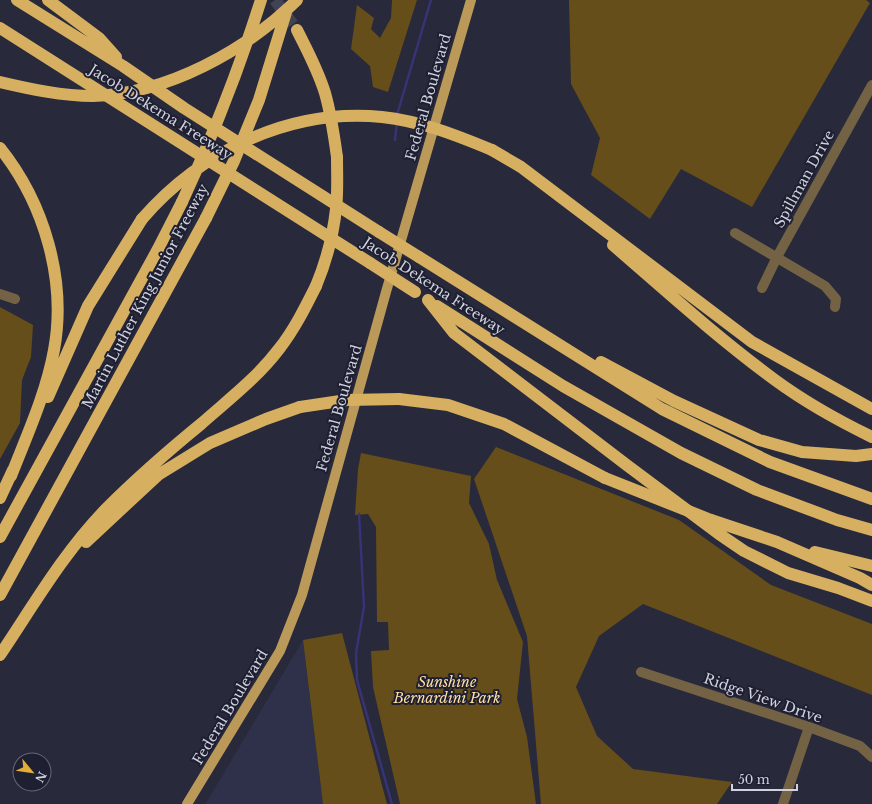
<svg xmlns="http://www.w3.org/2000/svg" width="872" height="804" font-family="'Libre Baskerville',serif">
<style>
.built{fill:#2f3049}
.green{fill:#664e1a}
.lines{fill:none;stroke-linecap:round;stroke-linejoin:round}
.stream{stroke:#373374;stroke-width:2.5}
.highway-tunnel{stroke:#414254;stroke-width:12;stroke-dasharray:12 6;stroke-linecap:butt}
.minor{stroke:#736344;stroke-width:10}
.major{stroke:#bb9959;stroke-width:10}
.highway{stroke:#d7af60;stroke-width:12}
.highway-bridge{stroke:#d7af60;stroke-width:12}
.labels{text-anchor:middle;stroke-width:4;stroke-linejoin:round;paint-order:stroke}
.street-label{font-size:14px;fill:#d1d2df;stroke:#1e1f31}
.park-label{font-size:14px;font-style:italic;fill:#ffdfa4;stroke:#1e1f31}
</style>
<rect width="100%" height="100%" fill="#28293b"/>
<!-- built -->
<path class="built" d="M 303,640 L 323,804 L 205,804 L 210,796 Z"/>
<!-- green -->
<path class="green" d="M 392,0 L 417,0 L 388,92 L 373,87 L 370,66 L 351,49 L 357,5 L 374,18 L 371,29 L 380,38 L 391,18 Z
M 569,0 L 866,0 L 870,3 L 752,207 L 681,169 L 650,219 L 591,175 L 600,138 L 571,84 Z
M 0,307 L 33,325 L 31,357 L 22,380 L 20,423 L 0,459 Z
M 496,447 L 679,520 L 771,585 L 872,624 L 872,695 L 643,604 L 599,636 L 576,687 L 597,736 L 633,769 L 732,782 L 717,804 L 541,804 L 527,636 L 474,479 Z
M 361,453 L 471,476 L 469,503 L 489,544 L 497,580 L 523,642 L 517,699 L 527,737 L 536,804 L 400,804 L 373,687 L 371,651 L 389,650 L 388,622 L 377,622 L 376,527 L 368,514 L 355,515 L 358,469 Z
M 342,633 L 387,804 L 323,804 L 303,640 Z"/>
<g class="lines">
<!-- stream -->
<path class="stream" d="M 397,115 L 431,0
M 395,140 L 397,122
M 359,514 L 364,607 L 356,653 L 357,680 L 392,804"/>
<!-- highway-tunnel -->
<path class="highway-tunnel" d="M 275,0 L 297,30"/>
<!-- minor -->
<path class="minor" d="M 735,233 L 825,286 L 836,299 L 835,307
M 762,288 L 777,257 L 872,85
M 0,294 L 15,299
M 641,672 L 809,727 L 860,746 L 872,757
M 783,804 L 809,727"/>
<!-- major -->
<path class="major" d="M 187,804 L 280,651 L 302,595 L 386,292 L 471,0"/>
<!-- highway -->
<path class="highway" d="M 17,0 L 123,66 L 184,108 L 379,232
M 48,0 L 99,38 L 116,57
M 0,28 L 370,263
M 297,30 C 307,50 318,70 325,93 C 331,114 334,135 337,157
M 0,148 C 44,203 67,280 54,350 C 46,394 27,435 11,476
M 492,150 L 521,167 L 752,342 L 872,409
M 613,245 C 666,291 718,338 775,380 C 805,402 839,421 872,437
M 419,257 L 662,409 L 770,462 L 872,499
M 428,300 L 454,333 L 628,466 L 719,534 L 744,551 L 788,573 L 838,588 L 872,601
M 437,306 L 563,386 L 681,453 L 757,490 L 837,520 L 872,530
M 601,362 L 674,401 L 759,440 L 802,452 L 856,456 L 872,454
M 48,397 L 88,306 L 142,219
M 399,399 L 448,405 L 504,424 L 605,478
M 0,498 L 13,470
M 711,520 L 777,542 L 860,578 L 872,585
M 0,537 L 158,249 L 182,202
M 86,542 L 158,475 L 210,443 L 266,419 L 300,407
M 815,552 L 872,566
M 0,595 L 206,218
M 0,655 C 33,606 64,552 106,509 C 136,479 168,451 201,424 C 228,400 257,378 279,349 C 294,330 305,308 316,286"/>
<!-- highway-bridge -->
<path class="highway-bridge" d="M 0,82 C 30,89 62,96 93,96 C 167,94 245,51 297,0
M 182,202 C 213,136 239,69 261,0
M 206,218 L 234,161 L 259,100 L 287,9
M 142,219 C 201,151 290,108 382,117 C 420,121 456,135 492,150
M 379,232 L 419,257
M 370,263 L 415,292
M 316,286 C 326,262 333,236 336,209 C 338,192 337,174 337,157
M 300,407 L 347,400 L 399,399
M 605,478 L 711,520"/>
</g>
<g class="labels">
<!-- street labels -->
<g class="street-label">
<text transform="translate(428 97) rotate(-74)" y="5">Federal Boulevard</text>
<text transform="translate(161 112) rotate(32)" y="5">Jacob Dekema Freeway</text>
<text transform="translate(804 179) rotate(-61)" y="5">Spillman Drive</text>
<text transform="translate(434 286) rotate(33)" y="5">Jacob Dekema Freeway</text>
<text transform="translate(145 296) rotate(-62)" y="5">Martin Luther King Junior Freeway</text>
<text transform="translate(339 408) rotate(-74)" y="5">Federal Boulevard</text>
<text transform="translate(763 698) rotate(19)" y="5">Ridge View Drive</text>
<text transform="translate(230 707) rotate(-59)" y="5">Federal Boulevard</text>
</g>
<!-- park labels -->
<g class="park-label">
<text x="447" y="687">Sunshine<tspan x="447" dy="16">Bernardini Park</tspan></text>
</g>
</g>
<!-- north arrow -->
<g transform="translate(32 772) rotate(119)"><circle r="19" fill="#1e1f31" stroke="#666777"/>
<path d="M0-3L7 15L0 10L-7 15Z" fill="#e4ad35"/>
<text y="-6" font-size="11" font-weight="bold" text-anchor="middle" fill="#d1d2df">N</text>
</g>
<!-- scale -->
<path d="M732 784v6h65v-6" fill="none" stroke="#d1d2df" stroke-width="2"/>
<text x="738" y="784" font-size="12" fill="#d1d2df" stroke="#1e1f31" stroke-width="3" paint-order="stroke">50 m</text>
</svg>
